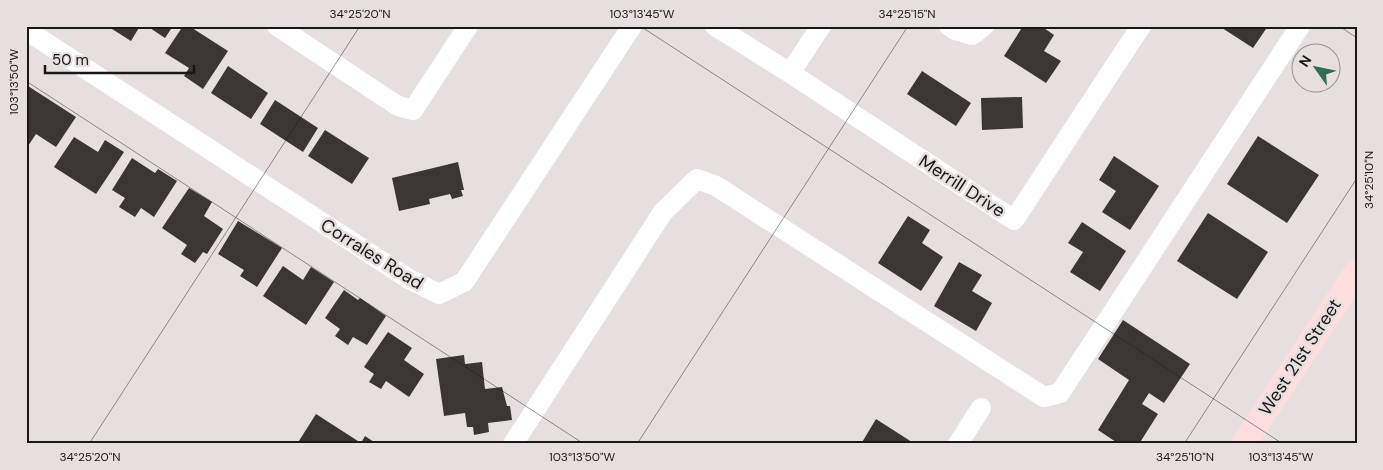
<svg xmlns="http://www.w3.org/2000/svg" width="1383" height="470" font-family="'DM Sans',sans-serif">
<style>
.building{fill:#3b3535}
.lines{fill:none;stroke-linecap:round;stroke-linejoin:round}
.minor{stroke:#fff;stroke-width:20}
.major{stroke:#fddedf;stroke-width:25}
.ticks{fill:none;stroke:#1a1717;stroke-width:1;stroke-opacity:0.45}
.labels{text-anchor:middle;stroke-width:5;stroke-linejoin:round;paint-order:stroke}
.street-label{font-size:18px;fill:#1a1717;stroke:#e7dfdf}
.neatline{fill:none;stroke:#1a1717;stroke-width:2}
.ticks-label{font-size:12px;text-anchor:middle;fill:#1a1717}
</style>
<rect width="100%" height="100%" fill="#e7dfdf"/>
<!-- building -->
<path class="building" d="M 113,26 L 140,26 L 131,41 L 112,29 Z
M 147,26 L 173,26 L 165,38 Z
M 183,26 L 189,26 L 228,51 L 203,89 L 184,76 L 189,68 L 165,53 Z
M 1023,26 L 1041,26 L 1054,35 L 1044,51 L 1061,61 L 1046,83 L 1004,56 Z
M 1219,26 L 1268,26 L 1253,48 Z
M 228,66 L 268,93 L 251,119 L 211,93 Z
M 922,71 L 971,103 L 956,126 L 907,94 Z
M 28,86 L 76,117 L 56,147 L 36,134 L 26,149 L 26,88 Z
M 1022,97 L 1023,128 L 982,130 L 981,98 Z
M 275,100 L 318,128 L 303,152 L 260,124 Z
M 325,130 L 369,158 L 352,184 L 308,156 Z
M 1258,136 L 1319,175 L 1287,223 L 1227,184 Z
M 74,137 L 98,152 L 105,140 L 124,152 L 96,194 L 54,167 Z
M 1114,156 L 1159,186 L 1130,230 L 1102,212 L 1116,191 L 1099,180 Z
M 132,158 L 155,173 L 158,169 L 177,181 L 154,217 L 141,208 L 135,217 L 119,207 L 125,198 L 112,190 Z
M 458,162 L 464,190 L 461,190 L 463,196 L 452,199 L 450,194 L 429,199 L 430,204 L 399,211 L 392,178 Z
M 189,188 L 212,202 L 204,216 L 223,229 L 207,254 L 203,252 L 195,263 L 181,254 L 187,245 L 162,228 Z
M 1208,213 L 1268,252 L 1237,299 L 1177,261 Z
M 908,216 L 930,230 L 922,243 L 943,257 L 921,291 L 878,263 Z
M 238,221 L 282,248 L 257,287 L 240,276 L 244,270 L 218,254 Z
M 1082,222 L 1126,251 L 1100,291 L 1070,272 L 1083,252 L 1068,243 Z
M 959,262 L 982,275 L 972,291 L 992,303 L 976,331 L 934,306 Z
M 283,266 L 303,280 L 311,267 L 334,282 L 306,325 L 263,296 Z
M 344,290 L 358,300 L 360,298 L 386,316 L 367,345 L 353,337 L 348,345 L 335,336 L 340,329 L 325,318 Z
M 1123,320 L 1190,364 L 1164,403 L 1149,393 L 1142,404 L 1158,414 L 1139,444 L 1119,444 L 1098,430 L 1129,380 L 1098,359 Z
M 388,332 L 412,348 L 404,360 L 424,374 L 409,397 L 386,381 L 381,389 L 369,382 L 374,374 L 364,367 Z
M 464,355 L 465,364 L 482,362 L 485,389 L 502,387 L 507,406 L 510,406 L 512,420 L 488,423 L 489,432 L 474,435 L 473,427 L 467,427 L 465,413 L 444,416 L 436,359 Z
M 316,414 L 361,443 L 365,436 L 377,444 L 297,444 Z
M 876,419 L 915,444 L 861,444 Z"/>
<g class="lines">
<!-- minor -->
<path class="minor" d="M 277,26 L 398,106 L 413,110 L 468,26
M 715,26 L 790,73 L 1014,220 L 1141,26
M 949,26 L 955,30 L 972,35 L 984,26
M 26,30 L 409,279 L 439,294 L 464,282 L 632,26
M 790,73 L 821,26
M 513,444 L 663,212 L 697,179 L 716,186 L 1044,397 L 1060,393 L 1300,26
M 958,444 L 981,408"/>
<!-- major -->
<path class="major" d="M 1244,444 L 1357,271"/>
</g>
<!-- ticks -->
<path class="ticks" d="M 640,26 L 1283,444M 1339,26 L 1357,38M 26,81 L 584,444M 89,444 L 360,26M 637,444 L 908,26M 1184,444 L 1357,178"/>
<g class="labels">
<!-- street labels -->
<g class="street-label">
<text transform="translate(962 186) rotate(33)" y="6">Merrill Drive</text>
<text transform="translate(372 254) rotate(32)" y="6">Corrales Road</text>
<text transform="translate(1300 357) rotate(-57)" y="6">West 21st Street</text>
</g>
</g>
<!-- border -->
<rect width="1383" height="470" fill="none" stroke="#e7dfdf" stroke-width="55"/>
<!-- north arrow -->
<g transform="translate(1316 68) rotate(303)"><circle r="24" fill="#e7dfdf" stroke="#958f8f"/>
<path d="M0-4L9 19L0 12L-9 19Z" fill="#326d57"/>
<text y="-8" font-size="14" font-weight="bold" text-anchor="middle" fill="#1a1717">N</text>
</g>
<!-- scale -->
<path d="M45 65v8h149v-8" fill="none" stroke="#1a1717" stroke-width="2.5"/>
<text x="52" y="65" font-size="15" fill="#1a1717" stroke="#e7dfdf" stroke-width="4" paint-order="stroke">50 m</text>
<rect x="28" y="28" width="1328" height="414" class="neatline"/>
<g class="ticks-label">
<text x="360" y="18">34°25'20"N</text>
<text x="642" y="18">103°13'45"W</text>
<text x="907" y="18">34°25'15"N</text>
<text transform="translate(14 82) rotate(-90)" y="4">103°13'50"W</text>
<text transform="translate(1369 180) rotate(-90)" y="4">34°25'10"N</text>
<text x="90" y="461">34°25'20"N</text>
<text x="582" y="461">103°13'50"W</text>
<text x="1185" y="461">34°25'10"N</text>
<text x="1281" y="461">103°13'45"W</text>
</g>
</svg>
